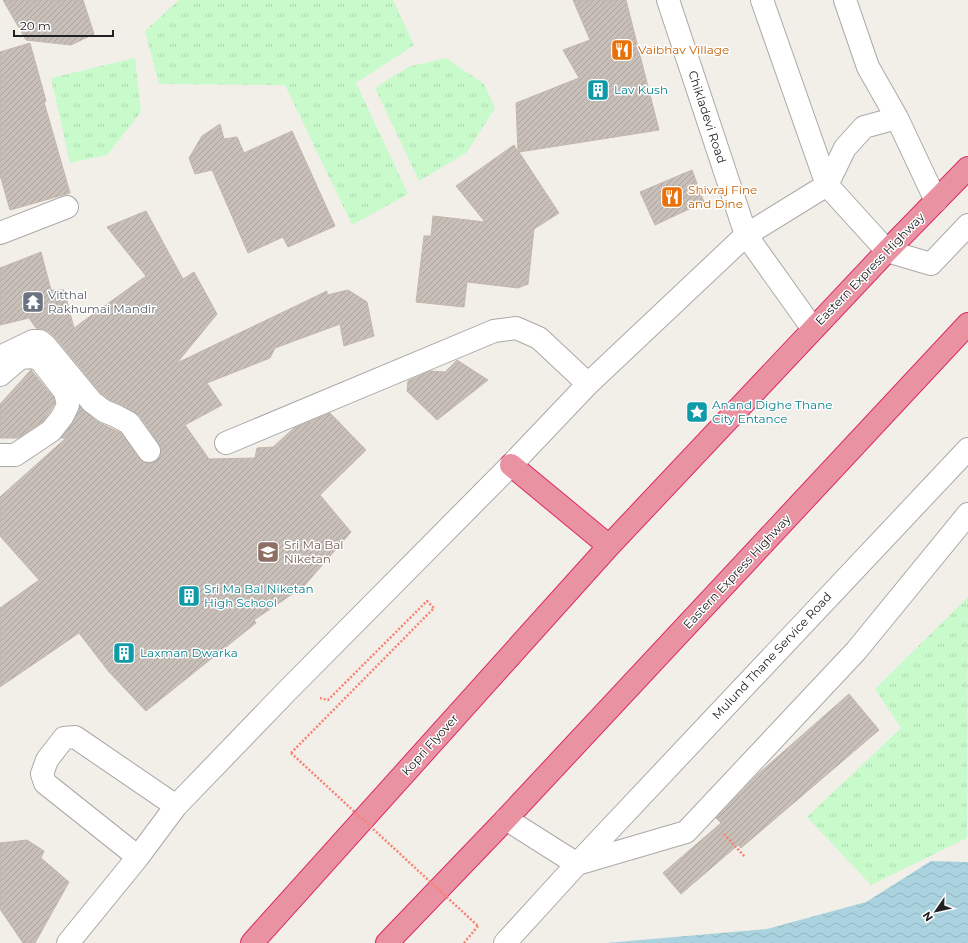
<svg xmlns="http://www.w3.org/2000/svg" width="968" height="943" font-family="Montserrat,sans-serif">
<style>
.park{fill:url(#park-tufts)}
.water{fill:url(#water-waves)}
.building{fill:url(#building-hatch);stroke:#c4b6ab}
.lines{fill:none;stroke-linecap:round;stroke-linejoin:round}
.minor-casing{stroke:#a9a9a9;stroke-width:24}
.highway-casing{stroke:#dc2a67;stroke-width:24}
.path{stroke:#fa8072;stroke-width:2.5;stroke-dasharray:2 2;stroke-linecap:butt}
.minor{stroke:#fff;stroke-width:22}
.highway{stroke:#e892a2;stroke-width:22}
.path-bridge{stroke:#fa8072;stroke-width:2.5;stroke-dasharray:2 2;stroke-linecap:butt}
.labels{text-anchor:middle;stroke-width:3;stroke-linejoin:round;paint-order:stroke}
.food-label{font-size:12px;fill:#c56008;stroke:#fff;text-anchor:start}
.culture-label{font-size:12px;fill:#0d838f;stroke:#fff;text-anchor:start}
.street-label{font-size:12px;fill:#222;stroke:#fff}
.worship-label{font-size:12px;fill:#5b616d;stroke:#fff;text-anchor:start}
.education-label{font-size:12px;fill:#785e54;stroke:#fff;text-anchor:start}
</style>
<defs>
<pattern id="park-tufts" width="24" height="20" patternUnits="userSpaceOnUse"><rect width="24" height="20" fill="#c8facc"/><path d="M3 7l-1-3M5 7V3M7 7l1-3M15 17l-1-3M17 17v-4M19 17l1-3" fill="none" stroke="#acd6af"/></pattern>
<pattern id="water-waves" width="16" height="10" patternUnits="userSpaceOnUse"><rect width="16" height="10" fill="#aad3df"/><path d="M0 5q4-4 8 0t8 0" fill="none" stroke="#92b5bf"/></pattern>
<pattern id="building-hatch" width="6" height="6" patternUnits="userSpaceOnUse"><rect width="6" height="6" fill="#c7bfb8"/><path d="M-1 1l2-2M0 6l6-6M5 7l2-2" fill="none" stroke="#aba49e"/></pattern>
</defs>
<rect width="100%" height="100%" fill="#f2efe9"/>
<!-- park -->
<path class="park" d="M 179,0 L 393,0 L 414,45 L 356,83 L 408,194 L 352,225 L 285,85 L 159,84 L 145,31 Z
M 135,58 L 141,112 L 107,155 L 70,163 L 51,78 Z
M 446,58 L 484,84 L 495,108 L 466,153 L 419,181 L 375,88 L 408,67 Z
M 968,597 L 967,838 L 871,885 L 807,817 L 901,728 L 875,689 Z"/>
<!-- water -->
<path class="water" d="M 931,861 L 968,862 L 968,943 L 606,943 L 767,929 L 866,902 Z"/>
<!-- building -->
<path class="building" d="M 3,0 L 83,0 L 94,34 L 71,45 L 26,40 Z
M 573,0 L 626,0 L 659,130 L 519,152 L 559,213 L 534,229 L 528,284 L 518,288 L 467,282 L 464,307 L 416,302 L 424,236 L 431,236 L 433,216 L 485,222 L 456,186 L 514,145 L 518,152 L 516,103 L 579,78 L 563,50 L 590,40 Z
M 30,43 L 46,101 L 44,102 L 70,193 L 10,210 L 0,175 L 0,52 Z
M 220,124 L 224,139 L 237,137 L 244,153 L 292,131 L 335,226 L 288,247 L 283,237 L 248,253 L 212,170 L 195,174 L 189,158 L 202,136 Z
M 692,170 L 704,202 L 655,225 L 640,192 Z
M 146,211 L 183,279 L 194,272 L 217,314 L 177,363 L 327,291 L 327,295 L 348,290 L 367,302 L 374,336 L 344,346 L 340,324 L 275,348 L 270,358 L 207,383 L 222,405 L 185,425 L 209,459 L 255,458 L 257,448 L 273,447 L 294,428 L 330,413 L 366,450 L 320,495 L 351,532 L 304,586 L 254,620 L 256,623 L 146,711 L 109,672 L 79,633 L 0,687 L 0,608 L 39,580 L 0,536 L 0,497 L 66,438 L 61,438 L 73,423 L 80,407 L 96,421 L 121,433 L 139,458 L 143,462 L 150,463 L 156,461 L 160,457 L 161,450 L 159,444 L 139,415 L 122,405 L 110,400 L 101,393 L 55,337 L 48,331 L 36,328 L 29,318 L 0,325 L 0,268 L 41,252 L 51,290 L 64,290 L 74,328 L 146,276 L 107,227 Z
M 457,360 L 488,380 L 437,420 L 407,391 L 408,381 L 430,371 L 445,372 Z
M 31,370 L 53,397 L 55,403 L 51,410 L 42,422 L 18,438 L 0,438 L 0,404 Z
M 849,694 L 879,730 L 741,848 L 738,845 L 681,894 L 663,873 L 721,823 L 716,818 L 758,774 Z
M 27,840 L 44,851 L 41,858 L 69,882 L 35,943 L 23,943 L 0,909 L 0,843 Z"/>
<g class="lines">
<!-- minor casing -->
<g class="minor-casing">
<path id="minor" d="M 668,0 L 746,235 L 813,329
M 762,0 L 827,185 L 887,251 L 931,264 L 968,225
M 845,0 L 868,67 L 897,118 L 936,201
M 0,233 L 67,207
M 0,357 L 33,341 L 40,341 L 45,345 L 92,402 L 104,411 L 116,416 L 129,423 L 149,451
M 0,375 L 20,358 L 33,357 L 41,361 L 65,392 L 68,405 L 62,417 L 51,431 L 15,455 L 0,455
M 226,443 L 494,331 L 516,328 L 539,338 L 588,384
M 506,819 L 577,864 L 686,832 L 856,651 L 968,514
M 138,857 L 45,783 L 42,774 L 47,760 L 64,738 L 75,737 L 176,806
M 68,943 L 138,857 L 176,806 L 287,691 L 511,465 L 588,384 L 746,235 L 827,185 L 845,148 L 864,127 L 897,118
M 505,943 L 577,864 L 968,449"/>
</g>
<!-- highway casing -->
<g class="highway-casing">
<path id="highway" d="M 511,465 L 609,546
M 252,943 L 609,546 L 887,251 L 968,168
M 387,943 L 506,819 L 968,324"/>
</g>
<!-- path -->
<path class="path" d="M 291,753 L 434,608 L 427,601 L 328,700 L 320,698
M 724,834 L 745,857
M 464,943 L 478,926"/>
<!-- minor -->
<use href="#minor" class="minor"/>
<!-- highway -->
<use href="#highway" class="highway"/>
<!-- path-bridge -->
<path class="path-bridge" d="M 291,753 L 478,926"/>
</g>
<!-- icons -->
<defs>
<g id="restaurant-square" transform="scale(1.15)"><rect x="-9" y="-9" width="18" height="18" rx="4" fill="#e8710a" stroke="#fff"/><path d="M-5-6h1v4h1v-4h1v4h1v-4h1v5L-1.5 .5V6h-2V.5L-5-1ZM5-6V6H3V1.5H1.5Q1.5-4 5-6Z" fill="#fff"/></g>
<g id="building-square" transform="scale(1.15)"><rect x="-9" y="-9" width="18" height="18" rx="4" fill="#0f9aa8" stroke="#fff"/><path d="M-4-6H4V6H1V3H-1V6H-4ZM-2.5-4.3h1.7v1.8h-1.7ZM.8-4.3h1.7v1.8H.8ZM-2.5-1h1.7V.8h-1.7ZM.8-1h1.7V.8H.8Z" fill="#fff"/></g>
<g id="temple-square" transform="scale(1.15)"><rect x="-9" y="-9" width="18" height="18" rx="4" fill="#6b7280" stroke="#fff"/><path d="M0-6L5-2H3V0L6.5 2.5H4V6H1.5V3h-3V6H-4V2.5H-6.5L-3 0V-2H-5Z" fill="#fff"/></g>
<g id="sight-square" transform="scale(1.15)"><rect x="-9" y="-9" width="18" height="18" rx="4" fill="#0f9aa8" stroke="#fff"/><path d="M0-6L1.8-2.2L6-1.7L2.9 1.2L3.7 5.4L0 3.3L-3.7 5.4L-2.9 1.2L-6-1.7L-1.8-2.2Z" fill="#fff"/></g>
<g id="school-square" transform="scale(1.15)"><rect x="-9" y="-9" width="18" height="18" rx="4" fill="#8d6e63" stroke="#fff"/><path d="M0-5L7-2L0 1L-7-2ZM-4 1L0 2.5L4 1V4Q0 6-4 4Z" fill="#fff"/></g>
</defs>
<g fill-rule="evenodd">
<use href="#restaurant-square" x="622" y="50"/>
<use href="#building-square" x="598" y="90"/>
<use href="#restaurant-square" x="672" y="197"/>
<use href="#temple-square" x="33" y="302"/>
<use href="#sight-square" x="697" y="412"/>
<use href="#school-square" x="268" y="552"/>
<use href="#building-square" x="189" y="596"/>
<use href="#building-square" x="124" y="653"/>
</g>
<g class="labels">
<!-- food labels -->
<g class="food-label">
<text x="638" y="54">Vaibhav Village</text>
<text x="688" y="194">Shivraj Fine<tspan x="688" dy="14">and Dine</tspan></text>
</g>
<!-- culture labels -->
<g class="culture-label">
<text x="614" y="94">Lav Kush</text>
<text x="712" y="409">Anand Dighe Thane<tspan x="712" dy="14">City Entance</tspan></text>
<text x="204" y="593">Sri Ma Bal Niketan<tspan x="204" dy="14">High School</tspan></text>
<text x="140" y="657">Laxman Dwarka</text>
</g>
<!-- street labels -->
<g class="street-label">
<text transform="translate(707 117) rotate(72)" y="4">Chikladevi Road</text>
<text transform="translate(870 269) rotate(-46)" y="4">Eastern Express Highway</text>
<text transform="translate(737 572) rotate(-47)" y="4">Eastern Express Highway</text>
<text transform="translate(772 656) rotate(-47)" y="4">Mulund Thane Service Road</text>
<text transform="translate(430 745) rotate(-48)" y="4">Kopri Flyover</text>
</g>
<!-- worship labels -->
<g class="worship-label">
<text x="48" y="299">Vitthal<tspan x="48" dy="14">Rakhumai Mandir</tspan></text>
</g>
<!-- education labels -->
<g class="education-label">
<text x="284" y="549">Sri Ma Bal<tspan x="284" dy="14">Niketan</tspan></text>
</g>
</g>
<!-- north arrow -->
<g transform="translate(936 911) rotate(236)" stroke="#ffffff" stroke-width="3" paint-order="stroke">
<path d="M0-3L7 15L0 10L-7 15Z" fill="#222222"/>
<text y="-6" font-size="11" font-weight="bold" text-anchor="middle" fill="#222222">N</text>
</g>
<!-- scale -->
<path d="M14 30v6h99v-6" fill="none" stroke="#222222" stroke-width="2"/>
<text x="20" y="30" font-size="12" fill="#222222" stroke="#ffffff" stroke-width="3" paint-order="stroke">20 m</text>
</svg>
